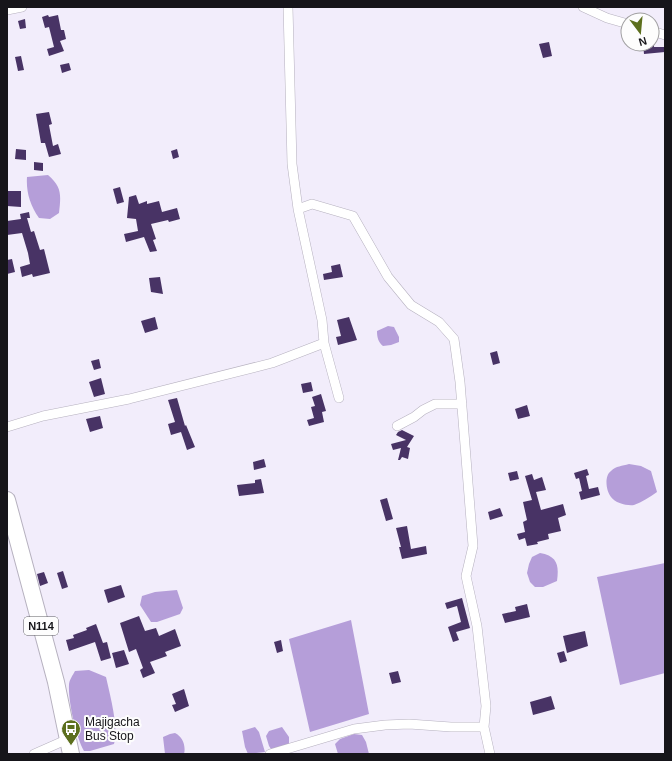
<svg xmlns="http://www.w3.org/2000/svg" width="672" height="761" font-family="Arial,sans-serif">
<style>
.water{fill:#b59ed9}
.building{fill:#483365}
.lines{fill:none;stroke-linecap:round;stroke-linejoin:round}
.street-casing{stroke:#b6b1bf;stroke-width:10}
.highway-casing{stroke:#b6b1bf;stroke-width:18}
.street{stroke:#fff;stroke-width:9}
.highway{stroke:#fff;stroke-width:16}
.labels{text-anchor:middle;stroke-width:4;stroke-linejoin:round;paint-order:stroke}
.shield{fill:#fdfdfd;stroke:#5b5b5e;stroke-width:1}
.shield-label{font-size:11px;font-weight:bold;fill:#16151a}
.poi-label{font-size:12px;fill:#16151a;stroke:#fdfdfd;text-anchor:start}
</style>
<rect width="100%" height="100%" fill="#f2edfb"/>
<!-- water -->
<path class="water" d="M 48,175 C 62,187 61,195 59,213 L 50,219 L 39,218 C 30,205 26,192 27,177 Z
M 388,326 L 394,327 L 399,337 L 399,342 L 391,345 L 383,346 C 378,342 377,337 377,331 Z
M 629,464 L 641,466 L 651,471 L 657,492 C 650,497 642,502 634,505 C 627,506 615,503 611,497 C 606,491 604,476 611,471 C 616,466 622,466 629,464 Z
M 540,553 C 558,556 559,566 557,581 L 543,587 L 535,587 L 530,582 L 527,573 L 529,564 L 532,557 Z
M 665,563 L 665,673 L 620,685 L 597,577 Z
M 177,590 L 183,608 L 180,614 L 157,622 L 151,622 L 140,605 L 142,596 L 155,592 Z
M 351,620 L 369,714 L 310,732 L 289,639 Z
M 89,670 L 106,677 C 110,695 119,728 114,744 L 90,751 L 84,751 C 76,737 68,701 69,685 C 69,680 73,675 75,671 Z
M 255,727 L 259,732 L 265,752 L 248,754 L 245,747 L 242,731 Z
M 282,727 L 289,737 L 289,745 L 271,749 L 269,746 L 266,736 L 269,731 Z
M 175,733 C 183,737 186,746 184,754 L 165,754 L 163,737 L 170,734 Z
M 354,734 L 362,735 L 366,742 L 369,754 L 338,754 L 335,744 L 340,739 Z"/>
<!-- building -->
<path class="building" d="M 48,15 L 49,17 L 58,15 L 61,30 L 64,30 L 66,39 L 60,41 L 64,51 L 49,56 L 47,49 L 54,47 L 49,27 L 45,28 L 42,17 Z
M 25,19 L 26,28 L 20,29 L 18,21 Z
M 549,42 L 552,56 L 543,58 L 539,44 Z
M 643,44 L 654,44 L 654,47 L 665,47 L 665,52 L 644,54 Z
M 21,56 L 24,70 L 18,71 L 15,57 Z
M 69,63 L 71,70 L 62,73 L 60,65 Z
M 49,112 L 52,124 L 49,125 L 53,146 L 58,144 L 61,154 L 49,157 L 45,143 L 41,143 L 36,114 Z
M 16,149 L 26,150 L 26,160 L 15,159 Z
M 177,149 L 179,157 L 173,159 L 171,151 Z
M 34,162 L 43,163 L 43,171 L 34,170 Z
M 120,187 L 124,202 L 117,204 L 113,189 Z
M 7,191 L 21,191 L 21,207 L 7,206 Z
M 136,195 L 139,204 L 147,201 L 147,204 L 159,201 L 162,212 L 177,208 L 180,219 L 169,222 L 168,220 L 151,224 L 156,239 L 153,240 L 157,251 L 150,252 L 144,237 L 126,242 L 124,234 L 138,231 L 136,219 L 127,218 L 129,197 Z
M 29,212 L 30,218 L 27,218 L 31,232 L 34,231 L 40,250 L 44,249 L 50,273 L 33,277 L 32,274 L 22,277 L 20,267 L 30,264 L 28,253 L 22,233 L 7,235 L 7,221 L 21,219 L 20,214 Z
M 12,259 L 15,272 L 7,274 L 7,260 Z
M 340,264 L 343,277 L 324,280 L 323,274 L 332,272 L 331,266 Z
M 160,277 L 163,294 L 151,292 L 149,278 Z
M 155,317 L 158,329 L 145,333 L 141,321 Z
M 349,317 L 357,340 L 338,345 L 336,337 L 341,336 L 337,320 Z
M 497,351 L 500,363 L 493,365 L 490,353 Z
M 99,359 L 101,368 L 94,370 L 91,361 Z
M 101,378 L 105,394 L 94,397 L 89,382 Z
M 311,382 L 313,391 L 303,393 L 301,384 Z
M 321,394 L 326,411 L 322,412 L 324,422 L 309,426 L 307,420 L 314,418 L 311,407 L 315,406 L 312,397 Z
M 177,398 L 185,426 L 186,425 L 195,447 L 187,450 L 181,432 L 171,435 L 168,424 L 175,422 L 168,400 Z
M 527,405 L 530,416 L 518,419 L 515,409 Z
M 100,416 L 103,428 L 90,432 L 86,419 Z
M 402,430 L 414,436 L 407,447 L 410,448 L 408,459 L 402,457 L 400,460 L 398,460 L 401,448 L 393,450 L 391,444 L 406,440 L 396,435 L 398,432 Z
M 264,459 L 266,467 L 254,470 L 253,462 Z
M 587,469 L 589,475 L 586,476 L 589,489 L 598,487 L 600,495 L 581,500 L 579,492 L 582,491 L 579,478 L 576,479 L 574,473 Z
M 517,471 L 519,479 L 510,481 L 508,473 Z
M 532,474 L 534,480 L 542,477 L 546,490 L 536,492 L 541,510 L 563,504 L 566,515 L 558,518 L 561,531 L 548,534 L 549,539 L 537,542 L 538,544 L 527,546 L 525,538 L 519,540 L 517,534 L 525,532 L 523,522 L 527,520 L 523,502 L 532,500 L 525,476 Z
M 261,479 L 264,493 L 239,496 L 237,485 L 255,483 L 255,480 Z
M 387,498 L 393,519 L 386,521 L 380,500 Z
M 500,508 L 503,516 L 490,520 L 488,512 Z
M 407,526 L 411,549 L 426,546 L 427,554 L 402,559 L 399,547 L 401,547 L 396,528 Z
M 63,571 L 68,587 L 62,589 L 57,573 Z
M 44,572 L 48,583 L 40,586 L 37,574 Z
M 121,585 L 125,597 L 108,603 L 104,590 Z
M 462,598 L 470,628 L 456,632 L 459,640 L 453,642 L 448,627 L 461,622 L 457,606 L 447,609 L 445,603 Z
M 527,604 L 530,617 L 505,623 L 502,614 L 516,611 L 515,607 Z
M 139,616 L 145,631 L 156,628 L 159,636 L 175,629 L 181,646 L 165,652 L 167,656 L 150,662 L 155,673 L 143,678 L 140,670 L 143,668 L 136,649 L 129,652 L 120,623 Z
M 96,624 L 103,643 L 107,642 L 111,658 L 101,661 L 95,642 L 69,651 L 66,640 L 74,638 L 73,635 L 87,630 L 86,628 Z
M 585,631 L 588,646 L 567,653 L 563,636 Z
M 281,640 L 283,651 L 277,653 L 274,642 Z
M 124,650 L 129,664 L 116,668 L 112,653 Z
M 564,651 L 567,661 L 560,663 L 557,653 Z
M 398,671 L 401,682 L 392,684 L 389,673 Z
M 184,689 L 189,706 L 175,712 L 172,705 L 176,704 L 172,694 Z
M 551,696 L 555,709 L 533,715 L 530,702 Z"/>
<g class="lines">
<!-- street casing -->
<g class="street-casing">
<path id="street" d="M 288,7 L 292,164 L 298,209 L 322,320 L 324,343 L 339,398
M 583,7 L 607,18 L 628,24
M 7,10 L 22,7
M 652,31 L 665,35
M 298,209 L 312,204 L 353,216 L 388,277 L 411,305 L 439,322 L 454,339 L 460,382 L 473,546 L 466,576 L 477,626 L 486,706 L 484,727 L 490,754
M 397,426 L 414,417 L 423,410 L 435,404 L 462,404
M 7,427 L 43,416 L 129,399 L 272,363 L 324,343
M 34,754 L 68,739
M 270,754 L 354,729 L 385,725 L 409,724 L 451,727 L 484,727"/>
</g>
<!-- highway casing -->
<g class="highway-casing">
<path id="highway" d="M 7,500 L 56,682 L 71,754"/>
</g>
<!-- street -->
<use href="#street" class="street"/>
<!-- highway -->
<use href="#highway" class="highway"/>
</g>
<!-- icons -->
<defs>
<g id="bus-pin" transform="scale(1)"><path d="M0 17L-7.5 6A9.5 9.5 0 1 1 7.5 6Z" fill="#5c6f1d" stroke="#fdfdfd"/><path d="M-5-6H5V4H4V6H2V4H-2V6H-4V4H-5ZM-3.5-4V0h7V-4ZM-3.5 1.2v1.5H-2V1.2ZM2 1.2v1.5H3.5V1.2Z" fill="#fff"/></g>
</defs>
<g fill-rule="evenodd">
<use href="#bus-pin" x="71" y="729"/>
</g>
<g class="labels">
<!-- shield labels -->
<rect class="shield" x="24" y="617" width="34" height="18" rx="3"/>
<g class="shield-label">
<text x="41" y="630">N114</text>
</g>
<!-- poi labels -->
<g class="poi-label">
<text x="85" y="726">Majigacha<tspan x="85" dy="14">Bus Stop</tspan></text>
</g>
</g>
<!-- border -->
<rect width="672" height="761" fill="none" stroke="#16151a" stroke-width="16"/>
<!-- north arrow -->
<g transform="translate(640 32) rotate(164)"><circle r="19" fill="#fdfdfd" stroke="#a1a0a2"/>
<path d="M0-3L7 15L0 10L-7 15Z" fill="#5c6f1d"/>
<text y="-6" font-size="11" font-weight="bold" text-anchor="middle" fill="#16151a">N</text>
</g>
</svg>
